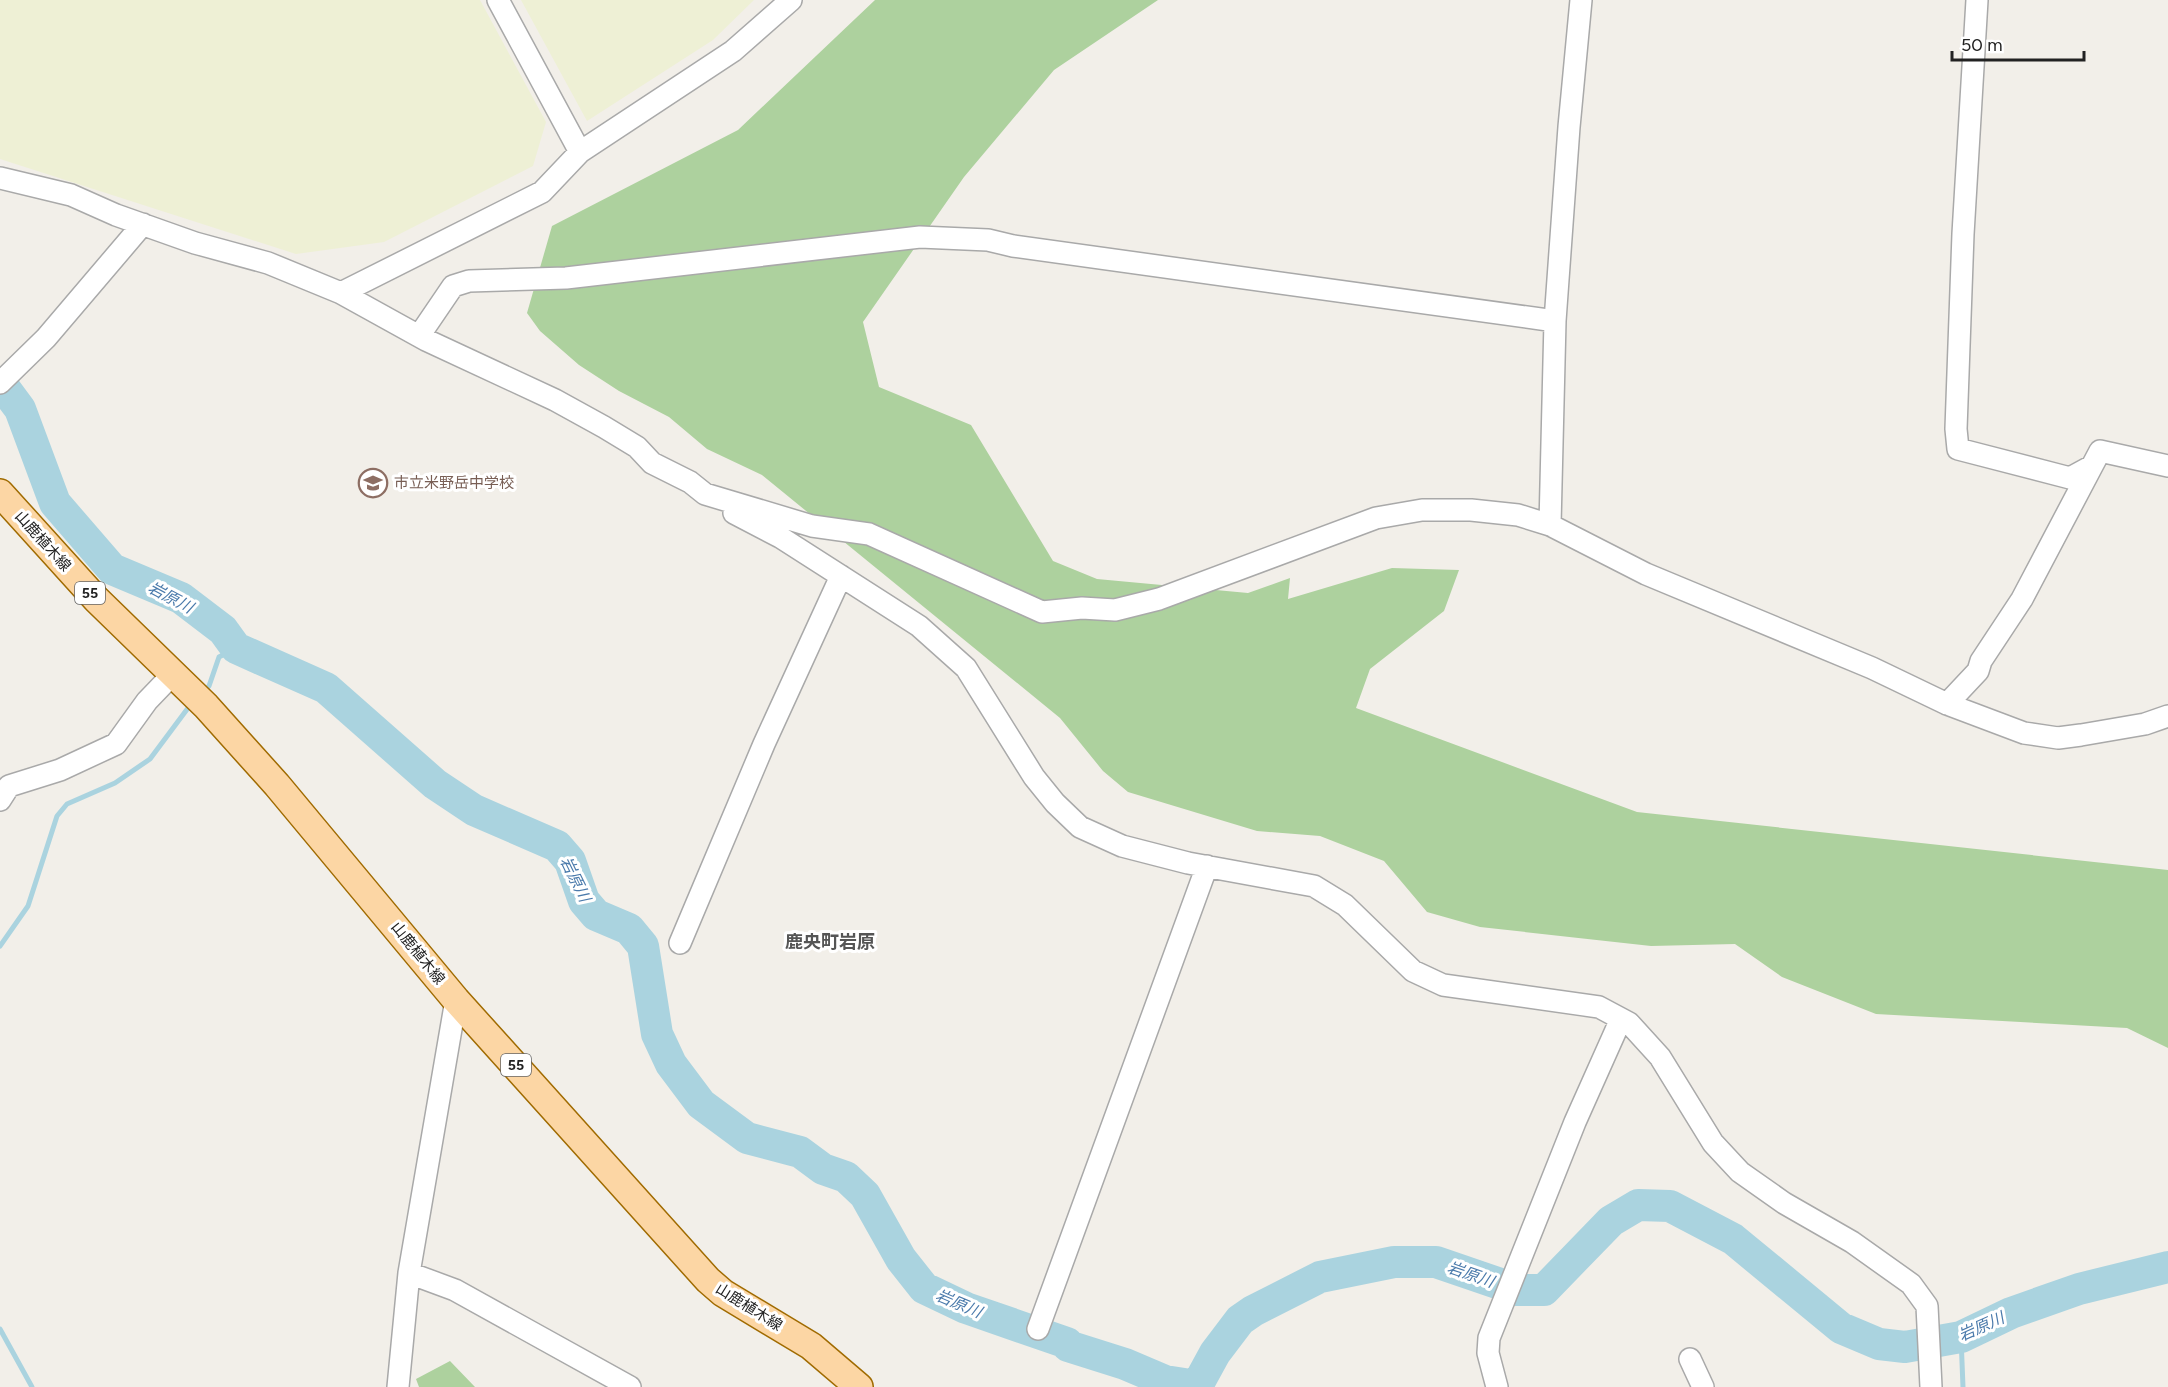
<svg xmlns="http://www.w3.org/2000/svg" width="2168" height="1387" font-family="Figtree,'Noto Sans JP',sans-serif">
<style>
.farmland{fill:#eef0d5}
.forest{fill:#add19e}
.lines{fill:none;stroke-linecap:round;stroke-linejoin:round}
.stream{stroke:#aad3df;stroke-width:5}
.river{stroke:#aad3df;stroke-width:32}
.minor-casing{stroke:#a9a9a9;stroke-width:24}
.major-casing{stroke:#a06b00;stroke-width:30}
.minor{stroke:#fff;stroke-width:21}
.major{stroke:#fcd6a4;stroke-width:27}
.labels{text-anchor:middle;stroke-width:6;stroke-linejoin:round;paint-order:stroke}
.shield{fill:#fff;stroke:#646464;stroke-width:1.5}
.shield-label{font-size:14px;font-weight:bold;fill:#222}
.education-label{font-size:15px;fill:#785e54;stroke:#fff;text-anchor:start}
.street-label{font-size:15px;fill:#222;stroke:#fff}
.water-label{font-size:16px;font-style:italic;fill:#4a7aab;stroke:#fff}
.quarter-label{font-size:18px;font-weight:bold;fill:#555;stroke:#fff}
</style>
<rect width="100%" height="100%" fill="#f2efe9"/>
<!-- farmland -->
<path class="farmland" d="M 0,0 L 480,0 L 546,122 L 533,166 L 384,242 L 296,254 L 0,159 Z
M 521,0 L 754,0 L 713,40 L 587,121 Z"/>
<!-- forest -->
<path class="forest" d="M 875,0 L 1158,0 L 1054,70 L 964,177 L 863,322 L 879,387 L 971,425 L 1053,561 L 1097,579 L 1248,593 L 1290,578 L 1288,599 L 1392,568 L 1459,570 L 1444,611 L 1370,669 L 1356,708 L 1637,812 L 2168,870 L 2168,1048 L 2127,1028 L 1876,1014 L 1782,977 L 1735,944 L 1651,946 L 1480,927 L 1427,912 L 1384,861 L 1320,836 L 1257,831 L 1128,792 L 1103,771 L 1060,718 L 762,475 L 707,449 L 669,417 L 619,391 L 579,365 L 540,331 L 527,313 L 552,226 L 738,130 Z
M 450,1361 L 475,1387 L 419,1387 L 416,1379 Z"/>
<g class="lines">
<!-- stream -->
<path class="stream" d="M 202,693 L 209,686 L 219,657 L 236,648
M 0,946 L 28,906 L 57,816 L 67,804 L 115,783 L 150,759 L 191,704
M 0,1329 L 32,1387
M 1961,1337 L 1963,1387"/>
<!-- river -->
<path class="river" d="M 0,382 L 20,409 L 55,503 L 112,569 L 181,598 L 223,630 L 236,648 L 326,688 L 435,784 L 474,810 L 557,846 L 570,861 L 584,901 L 596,915 L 629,929 L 643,946 L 657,1034 L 671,1064 L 701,1104 L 747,1138 L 800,1152 L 823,1169 L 846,1177 L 865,1195 L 901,1259 L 924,1288 L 966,1308 L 1067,1343 L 1068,1346 L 1125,1364 L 1165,1381 L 1197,1386 L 1215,1353 L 1240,1320 L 1253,1311 L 1320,1277 L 1394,1262 L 1436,1262 L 1518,1290 L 1544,1290 L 1611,1221 L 1638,1205 L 1670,1206 L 1733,1239 L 1841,1328 L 1879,1344 L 1905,1347 L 1961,1337 L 2011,1313 L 2079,1289 L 2168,1267"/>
<!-- minor casing -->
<g class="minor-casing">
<path id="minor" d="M 498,0 L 580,152
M 1977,0 L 1963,234 L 1956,429 L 1958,449 L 2070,478 L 2092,466
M 0,178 L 71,195 L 116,215 L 195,243 L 268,263 L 341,293 L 426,340 L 555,400 L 604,427 L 637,447 L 652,463 L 690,482 L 705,494 L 812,526 L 869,534 L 1042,612 L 1082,608 L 1115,610 L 1159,599 L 1376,518 L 1422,510 L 1471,510 L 1518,515 L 1550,525 L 1646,574 L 1872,668 L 1947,704 L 2024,733 L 2058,738 L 2081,735 L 2145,724 L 2168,716
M 341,293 L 542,192 L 580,152 L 733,51 L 791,0
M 419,336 L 453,286 L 469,281 L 566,278 L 920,237 L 988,240 L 1013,246 L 1555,321
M 0,383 L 46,338 L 143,224
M 734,513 L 780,537 L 919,626 L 966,668 L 1034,777 L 1055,803 L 1080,827 L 1122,846 L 1188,863 L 1314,886 L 1345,905 L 1413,971 L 1443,985 L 1599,1007 L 1629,1023 L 1660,1057 L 1713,1143 L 1740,1172 L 1784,1203 L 1852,1242 L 1911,1284 L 1927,1306 L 1931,1387
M 1550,525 L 1555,321 L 1569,127 L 1581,0
M 1947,704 L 1978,671 L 1981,661 L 2022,599 L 2100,451 L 2168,466
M 0,800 L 9,786 L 60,770 L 116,744 L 147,701 L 172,675
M 680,943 L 764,744 L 841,576
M 409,1273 L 455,1290 L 630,1387
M 1038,1329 L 1207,866
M 1690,1359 L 1703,1387
M 398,1387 L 409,1273 L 456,1000
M 1497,1387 L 1488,1353 L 1489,1338 L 1575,1122 L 1621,1019"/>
</g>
<!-- major casing -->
<g class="major-casing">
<path id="major" d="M 0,493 L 96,599 L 206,706 L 277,785 L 456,1000 L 708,1280 L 723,1293 L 811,1346 L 859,1387"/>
</g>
<!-- minor -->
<use href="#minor" class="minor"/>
<!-- major -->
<use href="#major" class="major"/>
</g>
<!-- icons -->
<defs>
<g id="school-ring" transform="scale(1.5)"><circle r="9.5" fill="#fff" stroke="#8d6e63" stroke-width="1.5"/><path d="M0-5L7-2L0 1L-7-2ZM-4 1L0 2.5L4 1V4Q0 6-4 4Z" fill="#8d6e63"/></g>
</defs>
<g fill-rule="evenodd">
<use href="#school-ring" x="373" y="483"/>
</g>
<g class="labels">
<!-- shield labels -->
<g class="shield">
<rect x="75" y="582" width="30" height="22" rx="4.5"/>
<rect x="501" y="1054" width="30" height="22" rx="4.5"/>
</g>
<g class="shield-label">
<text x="90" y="598">55</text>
<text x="516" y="1070">55</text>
</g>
<!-- education labels -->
<g class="education-label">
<text x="394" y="488">市立米野岳中学校</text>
</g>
<!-- street labels -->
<g class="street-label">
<text transform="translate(43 541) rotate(48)" y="5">山鹿植木線</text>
<text transform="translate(418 953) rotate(51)" y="5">山鹿植木線</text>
<text transform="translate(749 1307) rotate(32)" y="5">山鹿植木線</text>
</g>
<!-- water labels -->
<g class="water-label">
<text transform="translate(171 597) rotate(28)" y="6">岩原川</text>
<text transform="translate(576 879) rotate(64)" y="6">岩原川</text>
<text transform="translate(1471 1274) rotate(19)" y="6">岩原川</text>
<text transform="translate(959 1303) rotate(23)" y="6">岩原川</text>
<text transform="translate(1981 1326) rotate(-24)" y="6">岩原川</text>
</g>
<!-- quarter labels -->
<g class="quarter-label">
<text x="830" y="948">鹿央町岩原</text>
</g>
</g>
<!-- scale -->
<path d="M1952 51v9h132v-9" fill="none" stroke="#222222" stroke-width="3"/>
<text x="1961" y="51" font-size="18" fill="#222222" stroke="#ffffff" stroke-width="4.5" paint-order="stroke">50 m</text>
</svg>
